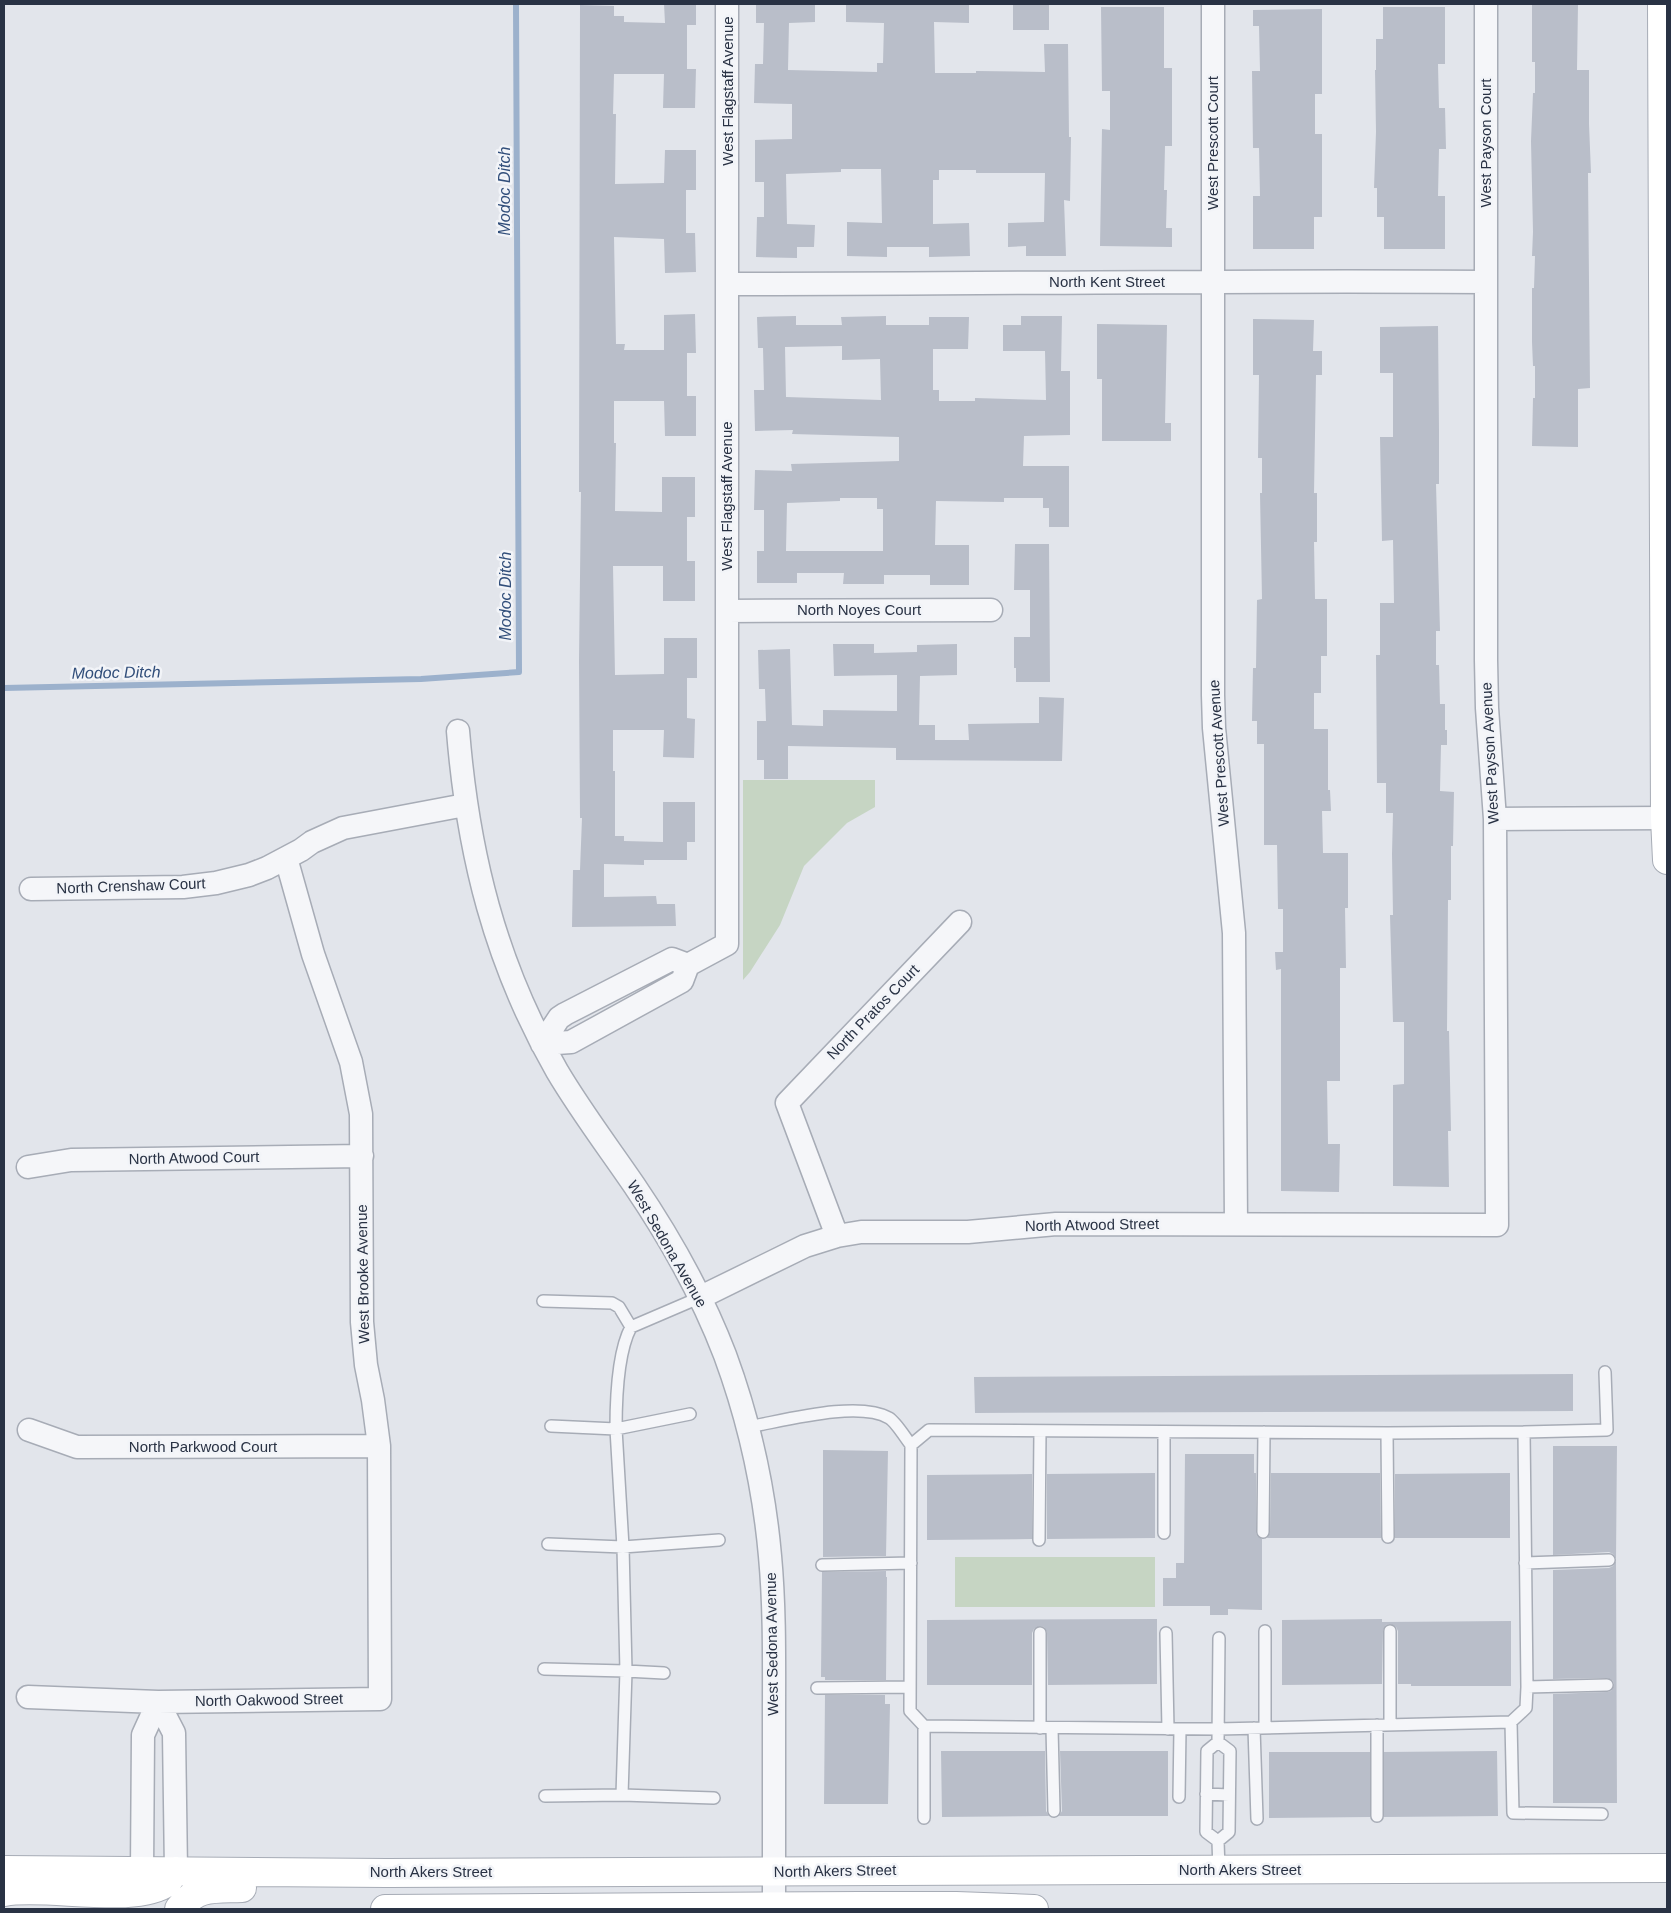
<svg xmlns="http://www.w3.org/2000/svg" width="1671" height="1913" font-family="Helvetica,sans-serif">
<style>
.green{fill:#c6d5c3}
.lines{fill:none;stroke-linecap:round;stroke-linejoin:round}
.stream{stroke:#9cb1cc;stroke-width:6}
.building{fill:#b9bec9;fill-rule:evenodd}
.lane-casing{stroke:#a7acb6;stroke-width:14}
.street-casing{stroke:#a7acb6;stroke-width:25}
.secondary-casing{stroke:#a7acb6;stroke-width:30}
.lane{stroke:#f5f6f9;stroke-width:11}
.street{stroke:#f5f6f9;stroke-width:22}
.secondary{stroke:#fff;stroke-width:28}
.labels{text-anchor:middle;stroke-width:5;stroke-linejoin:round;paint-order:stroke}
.street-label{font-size:15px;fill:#293244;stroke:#f2f4f8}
.water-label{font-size:16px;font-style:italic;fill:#314e7a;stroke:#f2f4f8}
</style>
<rect width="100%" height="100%" fill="#e2e5eb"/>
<!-- green -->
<path class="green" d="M 743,780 L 875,780 L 875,807 L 847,823 L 804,866 L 780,925 L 750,972 L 743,980 Z
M 955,1557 L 1155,1557 L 1155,1607 L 955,1607 Z"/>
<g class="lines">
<!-- stream -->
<path class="stream" d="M 4,688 L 421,679 L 519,672 L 516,4"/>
</g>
<!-- building -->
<path class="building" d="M 664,4 L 696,4 L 696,25 L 687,25 L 687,69 L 696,69 L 695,108 L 663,108 L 664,74 L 614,74 L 613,114 L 616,114 L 615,184 L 664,183 L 665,150 L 696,150 L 696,190 L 686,190 L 686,233 L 695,233 L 696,272 L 665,273 L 664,239 L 614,237 L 616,344 L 625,344 L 624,350 L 664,350 L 664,315 L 695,314 L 696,353 L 687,353 L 687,396 L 696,396 L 696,436 L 665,436 L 664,401 L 614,401 L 614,443 L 616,443 L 615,511 L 662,512 L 662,477 L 695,477 L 695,517 L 687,517 L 687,561 L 695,561 L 695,601 L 663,601 L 663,566 L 613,566 L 615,675 L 664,674 L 664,638 L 697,638 L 697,678 L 687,678 L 687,718 L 695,719 L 694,758 L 663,757 L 664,730 L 613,730 L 613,771 L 615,771 L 615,836 L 624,836 L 624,841 L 663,842 L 663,802 L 695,802 L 695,842 L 687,842 L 687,860 L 644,860 L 644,865 L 604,864 L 604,897 L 656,896 L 657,904 L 675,904 L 676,926 L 572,927 L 573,870 L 580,870 L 582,818 L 580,818 L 579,661 L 581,492 L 579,492 L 580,5 L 614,6 L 614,16 L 624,16 L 624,22 L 665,23 Z
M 756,4 L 815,4 L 815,22 L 789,23 L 788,70 L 877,72 L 877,63 L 883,63 L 884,23 L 846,22 L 846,4 L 969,4 L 969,23 L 934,22 L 935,73 L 976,73 L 976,71 L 1045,72 L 1044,44 L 1068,44 L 1069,137 L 1071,137 L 1070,201 L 1064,200 L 1066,256 L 1026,256 L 1026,246 L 1008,247 L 1008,223 L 1044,222 L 1045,173 L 976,173 L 976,170 L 939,170 L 939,180 L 933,180 L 933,224 L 969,223 L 970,256 L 929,257 L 929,247 L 887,247 L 887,257 L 847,256 L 847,222 L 882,223 L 881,169 L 841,169 L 841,172 L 786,174 L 787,224 L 815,225 L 814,247 L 797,247 L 797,258 L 756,257 L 757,217 L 764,217 L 764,182 L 755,182 L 755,140 L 792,139 L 792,104 L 754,103 L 755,64 L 763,64 L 764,23 L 756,23 Z
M 1013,4 L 1049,4 L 1049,30 L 1013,30 Z
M 1532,4 L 1578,4 L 1577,70 L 1589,70 L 1589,124 L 1591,173 L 1588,173 L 1590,388 L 1578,389 L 1578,447 L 1532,446 L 1533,398 L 1535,398 L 1535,366 L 1533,366 L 1532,342 L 1532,288 L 1534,288 L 1535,256 L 1532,256 L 1533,232 L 1531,141 L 1533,93 L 1535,93 L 1535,62 L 1532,62 Z
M 1101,7 L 1164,7 L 1164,68 L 1172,68 L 1172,146 L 1165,146 L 1164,190 L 1167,190 L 1166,228 L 1172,228 L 1172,247 L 1100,246 L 1102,129 L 1110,130 L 1110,91 L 1102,91 Z
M 1383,7 L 1445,7 L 1445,64 L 1438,64 L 1439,108 L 1445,108 L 1446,149 L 1439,149 L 1438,196 L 1445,196 L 1445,249 L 1384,249 L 1384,217 L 1377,217 L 1377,188 L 1374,188 L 1376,132 L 1375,70 L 1376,70 L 1376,39 L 1383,39 Z
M 1322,9 L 1322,94 L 1315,94 L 1315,134 L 1322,134 L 1322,217 L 1314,217 L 1314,249 L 1253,249 L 1253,196 L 1260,196 L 1259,148 L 1253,148 L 1252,71 L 1260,71 L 1259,26 L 1253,26 L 1253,10 Z
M 796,316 L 796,325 L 842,325 L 841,317 L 886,316 L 886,325 L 929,325 L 929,317 L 969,317 L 968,349 L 933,349 L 933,390 L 939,390 L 939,401 L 975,401 L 975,398 L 1046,400 L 1045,351 L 1003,351 L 1003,325 L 1021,325 L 1021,316 L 1062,316 L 1061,371 L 1070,371 L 1070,435 L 1024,436 L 1023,466 L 1069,466 L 1069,527 L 1049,527 L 1049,508 L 1043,508 L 1043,498 L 1004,498 L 1004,502 L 936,501 L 935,545 L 969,545 L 969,585 L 930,585 L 930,575 L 884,575 L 884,584 L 843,584 L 844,573 L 797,573 L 797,583 L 757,583 L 757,551 L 764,551 L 764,510 L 754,510 L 755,470 L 792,471 L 791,464 L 899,461 L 899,437 L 792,434 L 793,430 L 755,431 L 754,390 L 764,390 L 763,348 L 758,348 L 757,317 ZM 842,346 L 842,360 L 880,359 L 881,400 L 786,397 L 785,347 ZM 840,498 L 877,498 L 877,509 L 883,509 L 883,551 L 786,551 L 787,503 L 840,501 Z
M 1253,319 L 1314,320 L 1313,351 L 1322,351 L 1322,375 L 1316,375 L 1314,493 L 1317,493 L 1317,542 L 1314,542 L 1315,599 L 1327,599 L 1327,656 L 1321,656 L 1321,693 L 1314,693 L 1314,729 L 1328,729 L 1328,790 L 1330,790 L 1331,811 L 1322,811 L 1323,853 L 1348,853 L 1348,908 L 1345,908 L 1346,968 L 1340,968 L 1340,1081 L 1327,1081 L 1328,1144 L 1340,1144 L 1339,1192 L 1281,1191 L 1281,969 L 1276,970 L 1275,952 L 1283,952 L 1283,909 L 1278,909 L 1277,845 L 1264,845 L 1264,744 L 1257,744 L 1257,721 L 1252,721 L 1253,668 L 1256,668 L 1257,600 L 1262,599 L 1260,493 L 1262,493 L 1262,458 L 1258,458 L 1259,375 L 1253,375 Z
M 1097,324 L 1167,325 L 1165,423 L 1171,423 L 1171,441 L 1102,441 L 1102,379 L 1097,379 Z
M 1438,326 L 1439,431 L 1439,484 L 1436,484 L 1440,631 L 1436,631 L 1436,665 L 1439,665 L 1440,704 L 1445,704 L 1445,730 L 1447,730 L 1447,745 L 1441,745 L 1440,791 L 1454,792 L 1453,846 L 1451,846 L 1451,900 L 1448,900 L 1447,1031 L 1449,1031 L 1451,1131 L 1448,1131 L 1449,1187 L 1393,1186 L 1393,1085 L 1404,1084 L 1404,1022 L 1393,1022 L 1390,915 L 1393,915 L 1392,854 L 1393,813 L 1386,813 L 1386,783 L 1377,783 L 1376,655 L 1380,655 L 1380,603 L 1394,603 L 1393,540 L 1382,541 L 1380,437 L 1393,437 L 1393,373 L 1380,373 L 1380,327 Z
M 1015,544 L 1049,544 L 1050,682 L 1016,682 L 1016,668 L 1014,668 L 1014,637 L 1030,637 L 1030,590 L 1014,590 Z
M 833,644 L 874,644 L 874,653 L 917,652 L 917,645 L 957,644 L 957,675 L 920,676 L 919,725 L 935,725 L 935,740 L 969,740 L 968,724 L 1039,723 L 1039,697 L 1064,698 L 1062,761 L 896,760 L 896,748 L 788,746 L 788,779 L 764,779 L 764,760 L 757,760 L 757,721 L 766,721 L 765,689 L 759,689 L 758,650 L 790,649 L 792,725 L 823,726 L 823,710 L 897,711 L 897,675 L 834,676 Z
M 1573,1374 L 1573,1411 L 975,1413 L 974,1377 Z
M 1553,1446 L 1617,1446 L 1616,1559 L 1613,1554 L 1609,1552 L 1553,1555 Z
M 823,1450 L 888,1451 L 886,1556 L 823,1557 Z
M 1185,1454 L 1254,1454 L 1254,1473 L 1256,1473 L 1256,1532 L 1257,1536 L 1262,1539 L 1262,1610 L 1228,1609 L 1228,1615 L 1210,1615 L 1210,1606 L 1163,1606 L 1163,1578 L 1176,1578 L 1176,1563 L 1184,1563 Z
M 1155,1473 L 1155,1538 L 1047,1539 L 1047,1474 Z
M 1271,1473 L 1380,1473 L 1381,1538 L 1267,1538 L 1270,1532 Z
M 1510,1473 L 1510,1538 L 1395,1538 L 1395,1474 Z
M 1032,1474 L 1032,1539 L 927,1540 L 927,1475 Z
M 1616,1561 L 1617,1803 L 1553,1803 L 1553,1694 L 1607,1692 L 1611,1691 L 1614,1685 L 1613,1681 L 1607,1678 L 1553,1679 L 1553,1570 L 1609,1568 L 1613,1566 Z
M 886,1571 L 886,1577 L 887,1577 L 886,1680 L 825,1680 L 825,1677 L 821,1677 L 822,1572 Z
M 1157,1619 L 1157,1684 L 1048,1685 L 1047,1633 L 1044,1627 L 1040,1626 L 1034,1629 L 1032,1633 L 1032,1685 L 927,1685 L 927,1620 Z
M 1382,1619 L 1382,1622 L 1511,1621 L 1511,1686 L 1411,1686 L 1411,1684 L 1398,1684 L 1398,1631 L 1396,1627 L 1390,1624 L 1386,1625 L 1383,1631 L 1382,1684 L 1282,1685 L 1282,1620 Z
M 825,1695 L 885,1695 L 885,1704 L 890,1704 L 888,1804 L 824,1804 Z
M 941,1751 L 1045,1751 L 1046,1811 L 1049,1816 L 942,1817 Z
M 1060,1751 L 1168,1751 L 1168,1816 L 1059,1816 L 1062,1811 Z
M 1497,1751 L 1498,1816 L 1384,1817 L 1384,1752 Z
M 1269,1752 L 1370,1752 L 1370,1817 L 1269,1818 Z"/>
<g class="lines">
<!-- lane casing -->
<g class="lane-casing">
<path id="lane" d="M 543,1301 L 612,1303 L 619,1307 L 631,1327 L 701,1297
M 690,1414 L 616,1429 L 623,1547 L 719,1540
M 551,1426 L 616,1429 C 616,1400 617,1353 631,1327
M 748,1427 C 783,1421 858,1400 889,1418 C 896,1422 906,1439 911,1445
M 929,1430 L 1387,1433 L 1524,1432 L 1527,1687 L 1526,1708 L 1511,1722 L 1218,1729 L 924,1726 L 910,1711 L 911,1445 Z
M 1524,1432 L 1607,1430 L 1605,1372
M 1387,1433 L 1388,1537
M 1263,1532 L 1264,1432
M 1164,1533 L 1164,1432
M 1039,1540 L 1040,1431
M 548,1544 L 623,1547 L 626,1671 L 664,1673
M 1525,1563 L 1609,1560
M 822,1565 L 911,1563
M 1265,1631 L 1265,1728
M 1390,1631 L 1390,1725
M 1040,1633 L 1040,1728
M 1166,1633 L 1168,1729
M 544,1669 L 626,1671 L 622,1795 L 545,1796
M 1527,1687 L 1607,1685
M 817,1688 L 910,1687
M 1511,1722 L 1513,1813 L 1602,1814
M 1052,1728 L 1054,1811
M 1254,1728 L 1257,1819
M 1218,1742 L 1230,1751 L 1229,1832 L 1218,1841
M 1206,1794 L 1229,1795
M 622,1795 L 714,1798
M 1179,1797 L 1180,1729
M 1377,1816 L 1377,1725
M 924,1818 L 924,1726
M 1218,1841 L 1206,1832 L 1207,1751 L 1218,1742 L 1219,1638
M 1218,1841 L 1219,1870"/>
</g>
<!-- street casing -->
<g class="street-casing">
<path id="street" d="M 1213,4 L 1213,695 L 1214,728 L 1234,933 L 1236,1224
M 727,284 C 980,284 1233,280 1486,282
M 727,611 L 991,610
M 458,731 C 468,854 495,963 557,1071 C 580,1110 608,1147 634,1185 C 670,1238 702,1295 725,1355 C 749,1420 764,1488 770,1556 C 775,1610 774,1665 774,1719 C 774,1781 774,1844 774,1907
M 1495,819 L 1665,818
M 31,889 L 183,887 L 216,883 L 249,875 L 267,868 L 301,850 L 312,842 L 343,828 L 465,805
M 542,1044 L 571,1042 L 682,981 L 688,965 L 727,944 L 727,4
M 542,1044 L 559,1018 L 565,1014 L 672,959 L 688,965
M 28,1167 L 71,1160 L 362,1156
M 837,1236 L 787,1103 L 960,922
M 701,1297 L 805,1246 L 837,1236 L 861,1232 L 968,1232 L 1056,1224 L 1497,1225 L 1495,819 L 1487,708 L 1486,660 L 1486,4
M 29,1430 L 77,1447 L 379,1446
M 28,1697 L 158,1702 L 380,1699 L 379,1446 L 373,1400 L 366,1365 L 362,1322 L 361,1114 L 351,1062 L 313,954 L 286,858
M 158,1702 L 174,1733 L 176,1871
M 142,1871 L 143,1735 L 158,1702"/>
</g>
<!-- secondary casing -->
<g class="secondary-casing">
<path id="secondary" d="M 1662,4 L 1665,818 L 1667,860
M 4,1870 L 387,1873 L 1667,1868
M 4,1892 C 43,1884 136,1905 166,1883 C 169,1880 172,1874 176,1871
M 179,1909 C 197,1885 215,1889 242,1888
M 385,1909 L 861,1906 L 956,1906 L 1034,1909"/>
</g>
<!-- lane -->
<use href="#lane" class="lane"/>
<!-- street -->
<use href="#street" class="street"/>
<!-- secondary -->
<use href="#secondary" class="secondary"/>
</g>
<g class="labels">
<!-- street labels -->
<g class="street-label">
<text transform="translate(728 91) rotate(-90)" y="5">West Flagstaff Avenue</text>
<text transform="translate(1213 143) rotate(-90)" y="5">West Prescott Court</text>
<text transform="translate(1486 143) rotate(-90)" y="5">West Payson Court</text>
<text x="1107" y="287">North Kent Street</text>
<text transform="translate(727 496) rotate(-90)" y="5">West Flagstaff Avenue</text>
<text x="859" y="615">North Noyes Court</text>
<text transform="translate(1219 753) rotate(-94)" y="5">West Prescott Avenue</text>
<text transform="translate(1490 753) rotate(-93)" y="5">West Payson Avenue</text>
<text transform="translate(131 886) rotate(-2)" y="5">North Crenshaw Court</text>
<text transform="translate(873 1012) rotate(-46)" y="5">North Pratos Court</text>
<text transform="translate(194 1158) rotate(-1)" y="5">North Atwood Court</text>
<text transform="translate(1092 1225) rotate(-1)" y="5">North Atwood Street</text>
<text transform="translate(667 1244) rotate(60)" y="5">West Sedona Avenue</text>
<text transform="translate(363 1274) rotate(-91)" y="5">West Brooke Avenue</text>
<text x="203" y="1452">North Parkwood Court</text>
<text transform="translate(772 1644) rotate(-91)" y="5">West Sedona Avenue</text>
<text transform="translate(269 1700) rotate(-1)" y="5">North Oakwood Street</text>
<text x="1240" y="1875">North Akers Street</text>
<text transform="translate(835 1871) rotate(-1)" y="5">North Akers Street</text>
<text x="431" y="1877">North Akers Street</text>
</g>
<!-- water labels -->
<g class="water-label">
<text transform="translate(504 191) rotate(-90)" y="6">Modoc Ditch</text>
<text transform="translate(505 596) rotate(-90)" y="6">Modoc Ditch</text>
<text transform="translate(116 672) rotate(-1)" y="6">Modoc Ditch</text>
</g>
</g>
<!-- border -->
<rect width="1671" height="1913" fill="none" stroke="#293244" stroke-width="10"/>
</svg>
